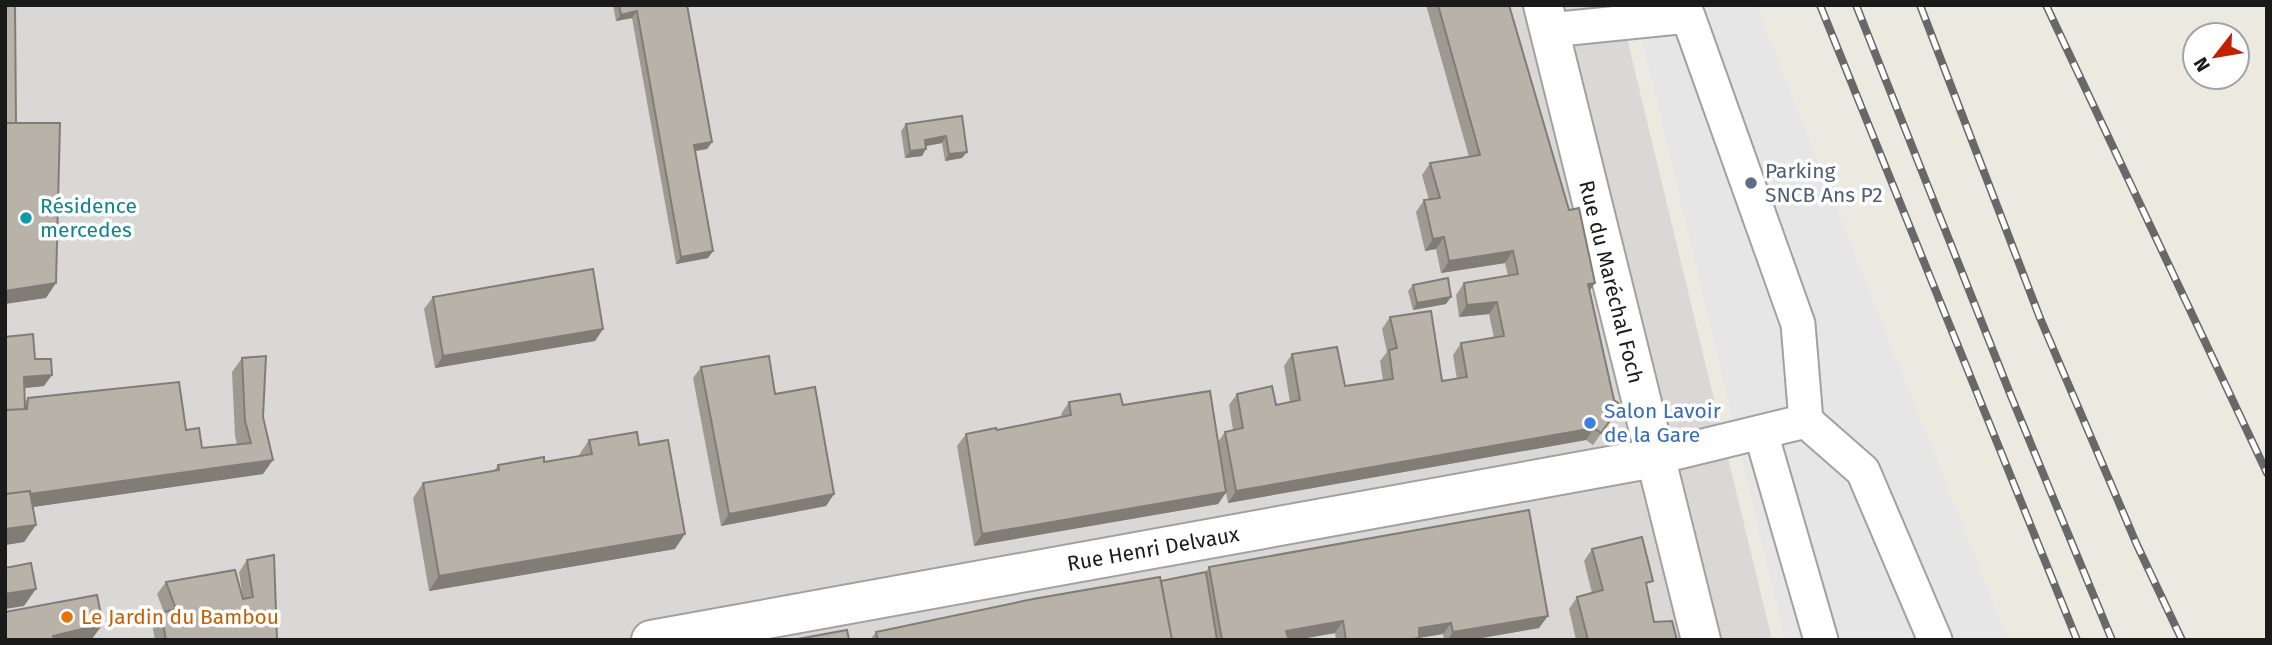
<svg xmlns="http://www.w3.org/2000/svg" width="2272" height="645" font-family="'Fira Sans',sans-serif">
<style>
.residential{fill:#d9d8d7}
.parking{fill:#e6e6e6}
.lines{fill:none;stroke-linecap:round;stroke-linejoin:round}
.service-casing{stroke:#a1a1a1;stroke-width:37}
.minor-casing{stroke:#a1a1a1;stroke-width:42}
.service{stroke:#fff;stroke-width:33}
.minor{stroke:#fff;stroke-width:38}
.rail-casing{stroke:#686868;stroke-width:8}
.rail{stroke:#fff;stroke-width:5;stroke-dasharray:16;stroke-linecap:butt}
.wall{fill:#9e9991}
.shaded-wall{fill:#817d76}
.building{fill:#b8b2a9;stroke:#817d76;stroke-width:2}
.service-dot{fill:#5c6f8a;stroke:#fff;stroke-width:2.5}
.culture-dot{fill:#0f9aa8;stroke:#fff;stroke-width:2.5}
.shop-dot{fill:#3f7fe0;stroke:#fff;stroke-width:2.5}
.food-dot{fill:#e8710a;stroke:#fff;stroke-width:2.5}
.labels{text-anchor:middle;stroke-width:7;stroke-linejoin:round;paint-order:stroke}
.service-label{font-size:21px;fill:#4e5e75;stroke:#fff;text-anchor:start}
.culture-label{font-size:21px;fill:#0d838f;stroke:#fff;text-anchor:start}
.street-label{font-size:21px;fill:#1a1a1a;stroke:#fff}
.shop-label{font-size:21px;fill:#366cbe;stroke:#fff;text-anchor:start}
.food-label{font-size:21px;fill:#c56008;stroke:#fff;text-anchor:start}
</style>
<rect width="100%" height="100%" fill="#eceae0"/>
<!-- residential -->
<path class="residential" d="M 5,5 L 1619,5 L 1772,640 L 5,640 Z"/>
<!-- parking -->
<path class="parking" d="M 1634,5 L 1756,5 L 2008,640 L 1785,640 Z"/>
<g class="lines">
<!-- service casing -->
<g class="service-casing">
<path id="service" d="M 1550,30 L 1688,16 L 1798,324 L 1806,421 L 1654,458
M 1806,421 L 1863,471 L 1935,640
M 1761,433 L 1821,640"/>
</g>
<!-- minor casing -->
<g class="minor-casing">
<path id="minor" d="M 1543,5 L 1701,640
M 651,640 L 1654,458"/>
</g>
<!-- service -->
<use href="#service" class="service"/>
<!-- minor -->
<use href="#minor" class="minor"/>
<!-- rail casing -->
<g class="rail-casing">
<path id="rail" d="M 1820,5 L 2077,640
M 1856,5 L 2011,396 L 2112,640
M 1920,5 L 2040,318 L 2137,545 L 2182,640
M 2046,5 L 2267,473"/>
</g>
<!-- rail -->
<use href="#rail" class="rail"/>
</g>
<!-- wall -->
<path class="wall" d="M 613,5 L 687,5 L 712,142 L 707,149 L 695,151 L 713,251 L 708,258 L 676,264 L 632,18 L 616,21 Z
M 1426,5 L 1509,5 L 1569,210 L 1595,283 L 1590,290 L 1614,400 L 1621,405 L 1593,445 L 1586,440 L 1228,503 L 1226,493 L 1218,504 L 974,546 L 957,446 L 966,434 L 997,430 L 1062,417 L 1061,414 L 1069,402 L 1123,405 L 1218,442 L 1225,432 L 1233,430 L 1229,405 L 1237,394 L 1276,405 L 1290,402 L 1284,366 L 1292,354 L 1345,386 L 1383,380 L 1380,361 L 1387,352 L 1382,329 L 1390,317 L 1442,381 L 1457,379 L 1453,355 L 1461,343 L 1494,338 L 1489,314 L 1459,317 L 1456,295 L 1464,283 L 1508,276 L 1505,263 L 1441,273 L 1436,249 L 1425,251 L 1416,212 L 1424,200 L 1429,200 L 1422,175 L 1430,163 L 1469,157 Z
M 962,116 L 962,158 L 945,161 L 942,143 L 926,146 L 922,156 L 905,158 L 901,131 L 906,124 Z
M 1413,285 L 1446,304 L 1413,310 L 1408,291 Z
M 433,297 L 603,329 L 595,341 L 435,368 L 424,309 Z
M 5,337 L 44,386 L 24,388 L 25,402 L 28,398 L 186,430 L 202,448 L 237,444 L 235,436 L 232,372 L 242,358 L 263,417 L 263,474 L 33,507 L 36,525 L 24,542 L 5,545 Z
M 701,367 L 775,394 L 834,494 L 826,506 L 721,526 L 693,378 Z
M 589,440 L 639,445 L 675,549 L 429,591 L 413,498 L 423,483 L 494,471 L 498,465 L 544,462 L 579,456 L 579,455 Z
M 1592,549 L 1647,588 L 1654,622 L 1677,640 L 1576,640 L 1569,609 L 1577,597 L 1592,593 L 1584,561 Z
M 247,560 L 277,640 L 155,640 L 152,624 L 161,613 L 164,612 L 157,594 L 166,582 L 243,599 L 239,572 Z
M 1209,567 L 1539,628 L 1470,640 L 1444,640 L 1443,634 L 1418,638 L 1417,640 L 1336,640 L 1335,633 L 1295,640 L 870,640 L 876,632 L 1161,581 L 1206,572 Z"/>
<!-- shaded-wall -->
<path class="shaded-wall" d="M 637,11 L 632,18 L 616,21 L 621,15 Z
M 946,136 L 942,143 L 920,147 L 925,140 Z
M 712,142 L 707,149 L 689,152 L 694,145 Z
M 926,149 L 922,156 L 905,158 L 910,151 Z
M 967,152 L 962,158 L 945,161 L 949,154 Z
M 1444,237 L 1436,249 L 1425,251 L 1433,239 Z
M 713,251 L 708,258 L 676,264 L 681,257 Z
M 1513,251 L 1505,263 L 1441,273 L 1449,261 Z
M 56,283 L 46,298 L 5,304 L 5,291 Z
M 1595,283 L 1587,294 L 1588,284 Z
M 1451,297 L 1446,304 L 1413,310 L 1417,303 Z
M 1497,302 L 1489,314 L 1459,317 L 1467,305 Z
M 603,329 L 595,341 L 435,368 L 443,356 Z
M 52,375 L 44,386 L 16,389 L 24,377 Z
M 1594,428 L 1586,440 L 1228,503 L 1236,491 Z
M 273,460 L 263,474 L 5,511 L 5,497 Z
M 1226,492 L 1218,504 L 974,546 L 982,534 Z
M 834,494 L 826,506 L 721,526 L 729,514 Z
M 36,525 L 24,542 L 5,545 L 5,529 Z
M 685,534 L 675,549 L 429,591 L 439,576 Z
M 36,589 L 24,606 L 5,609 L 5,594 Z
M 1548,616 L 1539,628 L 1470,640 L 1448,640 L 1453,632 Z
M 1343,621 L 1335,633 L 1295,640 L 1280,640 L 1286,631 Z
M 1451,623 L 1443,634 L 1418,638 L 1417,640 L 1407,640 L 1419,628 Z
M 103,624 L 92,639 L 88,640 L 51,640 L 53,636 Z"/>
<!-- building -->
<path class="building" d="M 5,5 L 15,5 L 16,123 L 5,123 Z
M 619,5 L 687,5 L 712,142 L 694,145 L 713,251 L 681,257 L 637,11 L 621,15 Z
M 1438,5 L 1509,5 L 1569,210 L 1579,208 L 1595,283 L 1588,284 L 1614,400 L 1621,405 L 1601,433 L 1594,428 L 1236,491 L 1225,432 L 1243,428 L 1237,394 L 1272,386 L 1276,405 L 1300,400 L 1292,354 L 1337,347 L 1345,386 L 1393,379 L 1389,350 L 1397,348 L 1390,317 L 1431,311 L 1442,381 L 1467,377 L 1461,343 L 1504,336 L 1497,302 L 1467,305 L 1464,283 L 1518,274 L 1513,251 L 1449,261 L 1444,237 L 1433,239 L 1424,200 L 1440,198 L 1430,163 L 1480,155 Z
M 962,116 L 967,152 L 949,154 L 946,136 L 925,140 L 926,149 L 910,151 L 906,124 Z
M 5,123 L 60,123 L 56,283 L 5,291 Z
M 593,269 L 603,329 L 443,356 L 433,297 Z
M 1448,278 L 1451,297 L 1417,303 L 1413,285 Z
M 33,334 L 35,359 L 51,359 L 52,375 L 24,377 L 25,409 L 5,410 L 5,337 Z
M 266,356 L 263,417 L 273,460 L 30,494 L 30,491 L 5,494 L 5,410 L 27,409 L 28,398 L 179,382 L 186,430 L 199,428 L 202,448 L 251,443 L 245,421 L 242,358 Z
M 769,356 L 775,394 L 815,387 L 834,494 L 729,514 L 701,367 Z
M 1210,391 L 1226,492 L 982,534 L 966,434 L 996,428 L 997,430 L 1071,415 L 1069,402 L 1120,394 L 1123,405 Z
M 637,432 L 639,445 L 668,440 L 685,534 L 439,576 L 423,483 L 499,470 L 498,465 L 544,457 L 544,462 L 592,454 L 589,440 Z
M 30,491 L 36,525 L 5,529 L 5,494 Z
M 1529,510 L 1548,616 L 1453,632 L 1451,623 L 1419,628 L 1419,638 L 1407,640 L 1346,640 L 1343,621 L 1286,631 L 1289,640 L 1222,640 L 1209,567 Z
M 1642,537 L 1653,581 L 1646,583 L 1654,622 L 1672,621 L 1677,640 L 1588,640 L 1577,597 L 1603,590 L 1592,549 Z
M 274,555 L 277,640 L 166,640 L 161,613 L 176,609 L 166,582 L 235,570 L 243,599 L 253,597 L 247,560 Z
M 31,563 L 36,589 L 5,594 L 5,568 Z
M 1206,572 L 1217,640 L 1172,640 L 1161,581 Z
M 1160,577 L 1172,640 L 878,640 L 876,632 L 1033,599 Z
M 97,595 L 103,624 L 53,636 L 54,640 L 5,640 L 5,612 Z
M 847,630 L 849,640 L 792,640 Z"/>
<!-- markers -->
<circle class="service-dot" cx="1751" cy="183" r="7"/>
<circle class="culture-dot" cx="26" cy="218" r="7"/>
<circle class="shop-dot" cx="1590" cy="423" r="7"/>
<circle class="food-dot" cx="67" cy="617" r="7"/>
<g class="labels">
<!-- service labels -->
<g class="service-label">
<text x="1765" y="178">Parking<tspan x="1765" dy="24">SNCB Ans P2</tspan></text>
</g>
<!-- culture labels -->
<g class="culture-label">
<text x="40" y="213">Résidence<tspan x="40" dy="24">mercedes</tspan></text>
</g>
<!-- street labels -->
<g class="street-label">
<text transform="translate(1611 282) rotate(76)" y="7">Rue du Maréchal Foch</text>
<text transform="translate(1153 549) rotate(-10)" y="7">Rue Henri Delvaux</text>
</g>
<!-- shop labels -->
<g class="shop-label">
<text x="1604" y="418">Salon Lavoir<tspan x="1604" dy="24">de la Gare</tspan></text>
</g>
<!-- food labels -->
<g class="food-label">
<text x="81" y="624">Le Jardin du Bambou</text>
</g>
</g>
<!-- border -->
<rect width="2272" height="645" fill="none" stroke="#1a1a1a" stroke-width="14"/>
<!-- north arrow -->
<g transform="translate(2216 56) rotate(239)"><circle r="33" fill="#ffffff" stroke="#a3a3a3" stroke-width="2"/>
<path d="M0-5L12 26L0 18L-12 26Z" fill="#c22003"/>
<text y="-10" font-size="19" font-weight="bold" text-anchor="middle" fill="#1a1a1a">N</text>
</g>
</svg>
